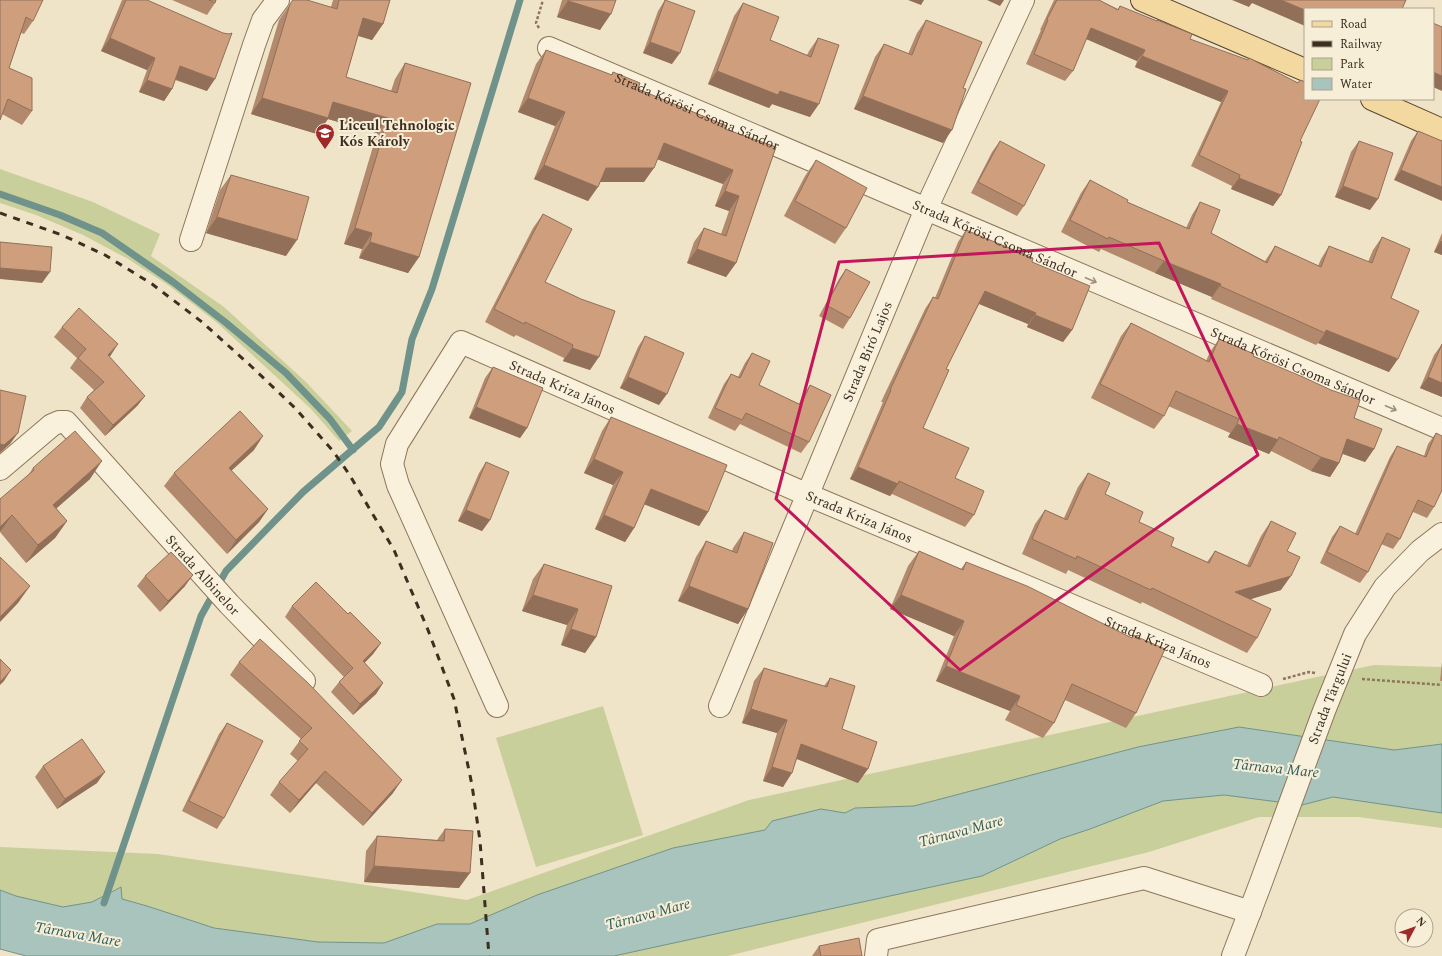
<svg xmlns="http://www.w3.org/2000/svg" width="1442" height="956" font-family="Spectral,serif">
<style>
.green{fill:#c9cf9b}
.water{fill:#a9c4bc;stroke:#6f938a}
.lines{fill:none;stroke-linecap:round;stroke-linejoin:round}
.stream{stroke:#6f938a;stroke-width:7}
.minor-casing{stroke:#8d765c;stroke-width:24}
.major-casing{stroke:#5b4430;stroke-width:24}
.path{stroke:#8d765c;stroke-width:2.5;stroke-dasharray:3 2;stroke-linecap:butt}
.minor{stroke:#faf1dc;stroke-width:22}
.major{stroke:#f3d9a0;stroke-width:22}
.rail{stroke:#3d2e20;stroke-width:3;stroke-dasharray:7 7;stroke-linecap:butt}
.wall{fill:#b2896c}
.shaded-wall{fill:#916f58}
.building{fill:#cf9f7d;stroke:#916f58}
.oneway{stroke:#9c907e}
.marked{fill:none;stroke:#c2185b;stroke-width:3;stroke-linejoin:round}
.labels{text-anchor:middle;stroke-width:4;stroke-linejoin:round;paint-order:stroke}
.street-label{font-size:14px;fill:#3d2e20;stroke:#f7eed8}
.poi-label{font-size:14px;font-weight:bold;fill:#3d2e20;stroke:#f7eed8;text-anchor:start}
.water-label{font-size:15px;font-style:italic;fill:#2f5d5a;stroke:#f7eed8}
</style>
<rect width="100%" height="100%" fill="#f0e4c8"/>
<!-- green -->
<path class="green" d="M 0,169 L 93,202 L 160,234 L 151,256 L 224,307 L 306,382 L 352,431 L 339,441 L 311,409 L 271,372 L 215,321 L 168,285 L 128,259 L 83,235 L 36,215 L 0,203 Z
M 1374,665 L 1442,667 L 1442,744 L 1394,750 L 1239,727 L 1138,747 L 914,806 L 855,808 L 845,813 L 821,809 L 766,830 L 673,848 L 537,895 L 470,924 L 437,924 L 384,943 L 318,942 L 214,928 L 147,906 L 122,899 L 120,887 L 92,902 L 63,907 L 16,896 L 0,890 L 0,847 L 158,854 L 467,900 L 749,800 L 1303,680 Z
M 603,706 L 643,835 L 536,867 L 496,738 Z
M 1224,795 L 1302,805 L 1333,797 L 1442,813 L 1442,828 L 1358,817 L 1259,817 L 1149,852 L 728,956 L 614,956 L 982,876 L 1060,839 L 1090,829 L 1163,801 Z"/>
<!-- water -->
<path class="water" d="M 1239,727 L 1394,750 L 1442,744 L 1442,813 L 1333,797 L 1302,805 L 1224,795 L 1163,801 L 1090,829 L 1060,839 L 982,876 L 614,956 L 26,956 L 0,949 L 0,890 L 16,896 L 63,907 L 92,902 L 121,887 L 122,899 L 147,906 L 214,928 L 318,942 L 384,943 L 437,924 L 470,924 L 537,895 L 673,848 L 765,830 L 772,821 L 821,809 L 845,813 L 855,808 L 914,806 L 1138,747 Z"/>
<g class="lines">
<!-- stream -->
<path class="stream" d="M 0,194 L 60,215 L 102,233 L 173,282 L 225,322 L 286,373 L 330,419 L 353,450
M 104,903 L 201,616 L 226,571 L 303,492 L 379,427 L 402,392 L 412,339 L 432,289 L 520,0"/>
<!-- minor casing -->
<g class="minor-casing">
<g id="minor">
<path id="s1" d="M 549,48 L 1442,429"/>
<path d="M 191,240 L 254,45 L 263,20 L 278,0"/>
<path id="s2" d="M 0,469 L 52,425 L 59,422 L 66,422 L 229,604 L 304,681"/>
<path id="s3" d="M 497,706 L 398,485 L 392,464 L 397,444 L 461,342 L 808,495 L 1261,685"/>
<path id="s4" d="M 720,706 L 926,209 L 1023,0"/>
<path d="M 876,956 L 878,940 L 1144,878 L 1250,912"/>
<path id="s5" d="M 1233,956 L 1260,885 L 1324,711 L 1355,634 L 1385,587 L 1420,551 L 1442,534"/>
</g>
</g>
<!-- major casing -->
<g class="major-casing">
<path id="major" d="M 1142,0 L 1305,70
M 1372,99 L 1442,130"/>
</g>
<!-- path -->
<path class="path" d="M 539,28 L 536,23 L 543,0
M 1283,679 L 1309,672 L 1315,673
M 1362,679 L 1442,685"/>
<!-- minor -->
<use href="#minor" class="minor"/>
<!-- major -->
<use href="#major" class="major"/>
<!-- rail -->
<path class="rail" d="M 0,213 L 62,235 L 105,255 L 152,284 L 202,322 L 252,367 L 295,408 L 333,451 L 349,474 L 394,550 L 428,630 L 454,699 L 472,785 L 480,841 L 489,956"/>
</g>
<!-- wall -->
<path class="wall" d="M 0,0 L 33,21 L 24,34 L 21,33 L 9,68 L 32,111 L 22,125 L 2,114 Z
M 122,0 L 147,0 L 207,91 L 175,80 L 172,89 L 164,101 L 139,92 L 147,70 L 101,51 Z
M 172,0 L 216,0 L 215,3 L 207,15 Z
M 293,0 L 331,7 L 333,0 L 390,0 L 383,24 L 372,40 L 358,36 L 346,77 L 391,91 L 395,79 L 405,63 L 419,257 L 408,273 L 359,258 L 362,249 L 344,244 L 377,133 L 328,119 L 317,134 L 251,114 L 279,20 Z
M 562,0 L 616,0 L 600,30 L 557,17 Z
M 665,0 L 672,64 L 643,53 L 658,11 Z
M 1054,0 L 1099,0 L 1118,9 L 1120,6 L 1190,39 L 1298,83 L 1300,80 L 1300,141 L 1281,195 L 1273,206 L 1231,189 L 1232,186 L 1191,166 L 1221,102 L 1135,67 L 1137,61 L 1086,39 L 1073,71 L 1065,81 L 1026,64 L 1041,30 L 1040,30 Z
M 743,3 L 770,40 L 807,55 L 809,51 L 818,38 L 810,117 L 772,104 L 769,108 L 708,84 L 734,16 Z
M 926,20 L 963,88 L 943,143 L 854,109 L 875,57 L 884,44 L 908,54 L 917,33 Z
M 546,50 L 611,75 L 613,72 L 638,89 L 725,129 L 776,147 L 736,263 L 726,277 L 687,263 L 694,242 L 704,228 L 721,234 L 729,211 L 715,206 L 723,184 L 657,159 L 644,182 L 600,182 L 588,201 L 534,179 L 555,126 L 518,112 L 536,64 Z
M 1418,131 L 1442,141 L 1394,180 L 1411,141 Z
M 1000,141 L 1024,206 L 1017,216 L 971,193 L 992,152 Z
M 1359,141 L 1370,210 L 1335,197 L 1351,152 Z
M 816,160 L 846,228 L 835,244 L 784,216 L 805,176 Z
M 231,175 L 286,256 L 206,233 L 220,190 Z
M 1090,180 L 1127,202 L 1186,228 L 1192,215 L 1200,202 L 1211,233 L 1265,261 L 1275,246 L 1318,266 L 1321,259 L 1329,246 L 1368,262 L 1373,250 L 1382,237 L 1391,298 L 1389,372 L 1318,343 L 1316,345 L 1211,299 L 1212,297 L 1155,273 L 1101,249 L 1099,252 L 1061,232 L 1081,193 Z
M 543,214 L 545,282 L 590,370 L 563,361 L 564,358 L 516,335 L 514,337 L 485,322 L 533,228 Z
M 966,230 L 1032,262 L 1072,330 L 1063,342 L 1027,327 L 1028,324 L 979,304 L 946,369 L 923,428 L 955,478 L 974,515 L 965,527 L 892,494 L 890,496 L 850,479 L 883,402 L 881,402 L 925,309 L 933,297 L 935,298 L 958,242 Z
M 1442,233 L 1442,255 L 1434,252 Z
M 846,269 L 850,318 L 843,329 L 819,316 L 839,279 Z
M 1131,323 L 1206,361 L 1210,352 L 1219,339 L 1253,356 L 1354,418 L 1374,449 L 1365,462 L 1343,454 L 1339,463 L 1330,477 L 1311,471 L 1271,451 L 1269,454 L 1228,437 L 1230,433 L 1168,406 L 1164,416 L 1154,429 L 1091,398 L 1121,336 Z
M 62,327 L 111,355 L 109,357 L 145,396 L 137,406 L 105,436 L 80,408 L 87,397 L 94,390 L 70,368 L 77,358 L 54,337 Z
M 645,336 L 659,405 L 620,388 L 638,347 Z
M 1442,344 L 1442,397 L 1420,388 L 1434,355 Z
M 752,353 L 759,385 L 799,404 L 802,396 L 810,385 L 809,442 L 801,453 L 740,424 L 735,431 L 708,418 L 724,384 L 731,374 L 738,377 L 745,363 Z
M 493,367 L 527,428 L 520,438 L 469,418 L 485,378 Z
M 611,417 L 708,512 L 699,526 L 644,504 L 634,528 L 625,542 L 595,529 L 613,485 L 584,473 L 602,431 Z
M 1436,433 L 1434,507 L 1427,518 L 1413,512 L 1400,539 L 1393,549 L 1381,544 L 1368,572 L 1360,583 L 1320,563 L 1332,537 L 1340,526 L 1355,534 L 1390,457 L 1397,446 L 1424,456 L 1428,444 Z
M 254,450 L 231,471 L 268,509 L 259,522 L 227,554 L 164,486 L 174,473 Z
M 486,462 L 490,520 L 482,531 L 458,521 L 479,473 Z
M 33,468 L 90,479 L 56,508 L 67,521 L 55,538 L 26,563 L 0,532 L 27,477 Z
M 1088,473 L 1105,494 L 1139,522 L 1171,546 L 1207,562 L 1215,551 L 1247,565 L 1261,536 L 1271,521 L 1287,551 L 1281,590 L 1250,599 L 1257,638 L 1247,653 L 1142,602 L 1141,604 L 1068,570 L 1066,574 L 1022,554 L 1035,524 L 1045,510 L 1064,518 L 1078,487 Z
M 744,532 L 748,609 L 738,624 L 678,601 L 696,557 L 706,541 L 732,551 L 733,548 Z
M 919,551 L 961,569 L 966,562 L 1131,638 L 1133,635 L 1136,713 L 1126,728 L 1065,700 L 1054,723 L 1043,738 L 1005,720 L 1010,711 L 936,681 L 954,636 L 890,609 L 908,566 Z
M 544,564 L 612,586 L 596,637 L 585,653 L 561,645 L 567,625 L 522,611 L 533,579 Z
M 145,576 L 185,586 L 160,612 L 137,586 Z
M 292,606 L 348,614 L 381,643 L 373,654 L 364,663 L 383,683 L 376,694 L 353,715 L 331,692 L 339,682 L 344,677 L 285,617 Z
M 239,662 L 393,793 L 363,826 L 316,783 L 290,813 L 270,795 L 279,782 L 298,761 L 290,754 L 301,739 L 230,675 Z
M 1442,662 L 1442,681 L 1440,681 Z
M 764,668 L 824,686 L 830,678 L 842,729 L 858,783 L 797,759 L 783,787 L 763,781 L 777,733 L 742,723 L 754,681 Z
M 227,723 L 224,818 L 217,829 L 182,811 L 219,734 Z
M 43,766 L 97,783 L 57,809 L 35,777 Z
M 445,829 L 459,888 L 364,882 L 366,851 L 377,836 L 437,840 Z
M 819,946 L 862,956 L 812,956 Z"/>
<!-- shaded-wall -->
<path class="shaded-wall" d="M 908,0 L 924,0 L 921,5 Z
M 987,0 L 1004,0 L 1000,6 Z
M 1232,0 L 1281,0 L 1305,10 L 1305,26 L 1252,3 L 1249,7 Z
M 568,1 L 611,14 L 600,30 L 557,17 Z
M 363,18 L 383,24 L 372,40 L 353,34 Z
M 1091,28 L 1145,50 L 1137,61 L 1084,38 Z
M 110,38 L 155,58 L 147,70 L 101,51 Z
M 650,42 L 680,53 L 672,64 L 643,53 Z
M 1142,56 L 1228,91 L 1221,102 L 1135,67 Z
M 180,66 L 215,79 L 207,91 L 172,78 Z
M 717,71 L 780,91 L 819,104 L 810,117 L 772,104 L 769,108 L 708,84 Z
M 1433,72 L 1442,76 L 1442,91 L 1433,87 Z
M 147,80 L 172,89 L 164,101 L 139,92 Z
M 863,96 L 952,130 L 943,143 L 854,109 Z
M 262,98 L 333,102 L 388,118 L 377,133 L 328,119 L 317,134 L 251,114 Z
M 528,98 L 565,112 L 555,126 L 518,112 Z
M 664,143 L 733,170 L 723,184 L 654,158 Z
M 544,165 L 598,187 L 588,201 L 534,179 Z
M 606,168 L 654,168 L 644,182 L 596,182 Z
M 1401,170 L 1442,187 L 1442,201 L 1394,180 Z
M 1239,178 L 1281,195 L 1273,206 L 1231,189 Z
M 1343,186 L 1378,199 L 1370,210 L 1335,197 Z
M 725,191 L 739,196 L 729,211 L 715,206 Z
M 217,217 L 297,240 L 286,256 L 206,233 Z
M 355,228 L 372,233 L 362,249 L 344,244 Z
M 1441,241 L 1442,241 L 1442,255 L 1434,252 Z
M 370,242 L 419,257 L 408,273 L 359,258 Z
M 697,249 L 736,263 L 726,277 L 687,263 Z
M 1164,261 L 1221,284 L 1212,297 L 1155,273 Z
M 0,268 L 50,272 L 42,283 L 0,279 Z
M 985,291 L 1036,313 L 1028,324 L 977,303 Z
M 1035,315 L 1072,330 L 1063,342 L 1027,327 Z
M 1326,330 L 1398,359 L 1389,372 L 1318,343 L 1325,333 Z
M 118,344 L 111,355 L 101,366 L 108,355 Z
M 572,348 L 599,357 L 590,370 L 563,361 Z
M 628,377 L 667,394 L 659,405 L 620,388 Z
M 1428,377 L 1442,383 L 1442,397 L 1420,388 Z
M 145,396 L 137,406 L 105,436 L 113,425 Z
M 476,407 L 527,428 L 520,438 L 469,418 Z
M 1237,424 L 1278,440 L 1269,454 L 1228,437 Z
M 18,433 L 10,444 L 0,453 L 0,444 Z
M 263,436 L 254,450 L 219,482 L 229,468 Z
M 1347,439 L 1374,449 L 1365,462 L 1338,452 Z
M 1321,457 L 1339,463 L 1330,477 L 1311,471 Z
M 594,459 L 623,472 L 613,485 L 584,473 Z
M 102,461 L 90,479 L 41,522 L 53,505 Z
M 858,467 L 898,484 L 890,496 L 850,479 Z
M 651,489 L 708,512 L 699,526 L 641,503 Z
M 268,509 L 259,522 L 227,554 L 236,540 Z
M 466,510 L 490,520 L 482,531 L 458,521 Z
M 12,515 L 0,532 L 0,527 Z
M 604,515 L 634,528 L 625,542 L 595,529 Z
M 67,521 L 55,538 L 26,563 L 38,545 Z
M 193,575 L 185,586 L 160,612 L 168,601 Z
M 1291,576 L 1281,590 L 1225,607 L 1235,592 Z
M 30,586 L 18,603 L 0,622 L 0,617 Z
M 689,586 L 748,609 L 738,624 L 678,601 Z
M 533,595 L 578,609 L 567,625 L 522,611 Z
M 901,595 L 964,621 L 954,636 L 890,609 Z
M 571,629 L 596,637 L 585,653 L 561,645 Z
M 381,643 L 373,654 L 356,672 L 363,661 Z
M 946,666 L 1020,696 L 1010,711 L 936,681 Z
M 11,670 L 4,681 L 0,685 L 0,682 Z
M 383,683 L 376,694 L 353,715 L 360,704 Z
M 751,709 L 787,720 L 777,733 L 742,723 Z
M 801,744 L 868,769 L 858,783 L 792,757 Z
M 772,767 L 792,773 L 783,787 L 763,781 Z
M 325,771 L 316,783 L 290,813 L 299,800 Z
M 105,772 L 97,783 L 57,809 L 65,799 Z
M 402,780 L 393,793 L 363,826 L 372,813 Z
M 374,866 L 470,873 L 459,888 L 364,882 Z"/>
<!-- building -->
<path class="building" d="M 0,0 L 43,0 L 33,21 L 26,17 L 9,68 L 32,78 L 32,111 L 8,99 L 0,120 Z
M 126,0 L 147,0 L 223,33 L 229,34 L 232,33 L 215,79 L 180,66 L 172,89 L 147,80 L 155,58 L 110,38 Z
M 209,0 L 216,0 L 215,3 Z
M 293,0 L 307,0 L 337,9 L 339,0 L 390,0 L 383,24 L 363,18 L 346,77 L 397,93 L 405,63 L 471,83 L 419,257 L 370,242 L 372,233 L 355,228 L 388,118 L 333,102 L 328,118 L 262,98 L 290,4 Z
M 568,0 L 616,0 L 611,14 L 568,1 Z
M 665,0 L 695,11 L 680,53 L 650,42 Z
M 1057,0 L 1099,0 L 1118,10 L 1120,6 L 1157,21 L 1157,20 L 1192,34 L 1190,39 L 1248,60 L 1249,58 L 1298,83 L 1300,80 L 1305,82 L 1305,99 L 1320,99 L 1300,141 L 1302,142 L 1281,195 L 1239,178 L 1240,175 L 1199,155 L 1228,91 L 1142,56 L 1145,50 L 1091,28 L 1073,71 L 1034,54 L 1048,20 L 1047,19 Z
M 1281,0 L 1406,0 L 1402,9 L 1305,9 L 1305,10 Z
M 743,3 L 779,17 L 770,40 L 811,57 L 818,38 L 839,45 L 819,104 L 780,91 L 778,95 L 717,71 Z
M 926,20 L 982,42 L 963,88 L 966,89 L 952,130 L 863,96 L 884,44 L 912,55 Z
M 1433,23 L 1442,27 L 1442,76 L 1433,72 Z
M 546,50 L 612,75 L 613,72 L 640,83 L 638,89 L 727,126 L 725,129 L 776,147 L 736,263 L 697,249 L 704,228 L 726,236 L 739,196 L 725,191 L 733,170 L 664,143 L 654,168 L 606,168 L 598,187 L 544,165 L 565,112 L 528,98 Z
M 1418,131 L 1442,141 L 1442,187 L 1401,170 Z
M 1000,141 L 1045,165 L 1024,206 L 978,182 Z
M 1359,141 L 1393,153 L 1378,199 L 1343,186 Z
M 816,160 L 867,188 L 846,228 L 795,201 Z
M 231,175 L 309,197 L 297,240 L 217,217 Z
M 1090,180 L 1128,200 L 1127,202 L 1189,229 L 1200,202 L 1220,210 L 1211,233 L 1267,263 L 1275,246 L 1321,267 L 1329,246 L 1372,263 L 1382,237 L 1410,249 L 1391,298 L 1419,311 L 1398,359 L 1326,330 L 1325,333 L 1220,286 L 1221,284 L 1164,261 L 1109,237 L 1108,239 L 1070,220 Z
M 543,214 L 572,229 L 545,282 L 581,299 L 615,311 L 599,357 L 572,348 L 573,345 L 525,322 L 524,324 L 494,309 Z
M 966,230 L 1033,258 L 1032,262 L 1090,286 L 1072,330 L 1035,315 L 1036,313 L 985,291 L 946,369 L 949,370 L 923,428 L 969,448 L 955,478 L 984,491 L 974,515 L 899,481 L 898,484 L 858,467 L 891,390 L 890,390 L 933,297 L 938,299 Z
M 0,242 L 52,247 L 50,272 L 0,268 Z
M 846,269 L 870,282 L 850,318 L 826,305 Z
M 79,308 L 118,344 L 108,355 L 145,396 L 113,425 L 87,397 L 104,382 L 78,358 L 86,349 L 62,327 Z
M 1131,323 L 1209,362 L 1219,339 L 1254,354 L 1253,356 L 1303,377 L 1331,390 L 1360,400 L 1354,418 L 1382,429 L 1374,449 L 1347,439 L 1339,463 L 1321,457 L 1279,437 L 1278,440 L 1237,424 L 1239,419 L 1176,391 L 1164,416 L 1100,384 Z
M 645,336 L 684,353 L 667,394 L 628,377 Z
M 1442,344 L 1442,383 L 1428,377 Z
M 752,353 L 770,361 L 759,385 L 801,405 L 810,385 L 831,395 L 809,442 L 746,413 L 742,420 L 715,408 L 731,374 L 740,378 Z
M 493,367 L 543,388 L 527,428 L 476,407 Z
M 0,390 L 26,396 L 18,433 L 4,445 L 0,444 Z
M 240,411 L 263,436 L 229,468 L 268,509 L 236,540 L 174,473 Z
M 611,417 L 727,465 L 708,512 L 651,489 L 634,528 L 604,515 L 623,472 L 594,459 Z
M 75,431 L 102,461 L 53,505 L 67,521 L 38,545 L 12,515 L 0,527 L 0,499 L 34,470 L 33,468 Z
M 1436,433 L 1442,436 L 1442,490 L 1434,507 L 1418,500 L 1400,539 L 1387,533 L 1368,572 L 1327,552 L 1340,526 L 1358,535 L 1397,446 L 1426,457 Z
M 486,462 L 509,472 L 490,520 L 466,510 Z
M 1088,473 L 1110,483 L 1105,494 L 1143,512 L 1139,522 L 1174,538 L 1171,546 L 1209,563 L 1215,551 L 1250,567 L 1271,521 L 1296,533 L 1287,551 L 1300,557 L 1291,576 L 1235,592 L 1271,609 L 1257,638 L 1152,588 L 1151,590 L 1077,556 L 1076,559 L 1032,539 L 1045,510 L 1067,520 Z
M 744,532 L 773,543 L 748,609 L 689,586 L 706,541 L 737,553 Z
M 919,551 L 963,570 L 966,562 L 1027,586 L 1132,638 L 1133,635 L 1165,649 L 1136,713 L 1072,684 L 1054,723 L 1016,705 L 1020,696 L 946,666 L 964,621 L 901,595 Z
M 171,552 L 193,575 L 168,601 L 145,576 Z
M 0,557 L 30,586 L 0,617 Z
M 544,564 L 612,586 L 596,637 L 571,629 L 578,609 L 533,595 Z
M 316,582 L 348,614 L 350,612 L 381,643 L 363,661 L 383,683 L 360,704 L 339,682 L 353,668 L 292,606 Z
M 260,639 L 307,682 L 402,780 L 372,813 L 325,771 L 299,800 L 279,782 L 308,749 L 299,741 L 312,728 L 239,662 Z
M 0,659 L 11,670 L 0,682 Z
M 764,668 L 827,687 L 830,678 L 855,686 L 842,729 L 877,742 L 868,769 L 801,744 L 792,773 L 772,767 L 787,720 L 751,709 Z
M 227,723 L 263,741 L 224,818 L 189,801 Z
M 82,739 L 105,772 L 65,799 L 43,766 Z
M 445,829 L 473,831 L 470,873 L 374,866 L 377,836 L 444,841 Z
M 859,938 L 862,956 L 821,956 L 819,946 Z"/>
<!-- one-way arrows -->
<defs><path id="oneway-shaft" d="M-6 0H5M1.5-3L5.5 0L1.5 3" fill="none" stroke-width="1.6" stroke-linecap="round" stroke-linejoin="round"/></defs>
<g class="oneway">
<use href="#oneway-shaft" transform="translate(1091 280) rotate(23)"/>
<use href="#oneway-shaft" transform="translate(1391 408) rotate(23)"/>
</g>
<!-- marked area -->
<path class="marked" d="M 1159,243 L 1258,455 L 960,670 L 776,499 L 839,262 Z"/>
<!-- icons -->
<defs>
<g id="school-pin" transform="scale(1)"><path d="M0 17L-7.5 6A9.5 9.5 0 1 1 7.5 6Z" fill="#9e2a2b" stroke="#f7eed8"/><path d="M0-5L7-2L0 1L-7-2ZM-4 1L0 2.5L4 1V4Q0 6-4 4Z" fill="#fff"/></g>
</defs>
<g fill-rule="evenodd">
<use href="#school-pin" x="325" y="133"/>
</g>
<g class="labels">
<!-- street labels -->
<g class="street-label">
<text dy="5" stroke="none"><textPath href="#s1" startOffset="161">Strada Kőrösi Csoma Sándor</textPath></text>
<text dy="5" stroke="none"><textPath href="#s1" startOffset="485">Strada Kőrösi Csoma Sándor</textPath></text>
<text dy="5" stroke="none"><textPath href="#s4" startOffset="384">Strada Bíró Lajos</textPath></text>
<text dy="5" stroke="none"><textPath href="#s1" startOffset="809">Strada Kőrösi Csoma Sándor</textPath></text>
<text dy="5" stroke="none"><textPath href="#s3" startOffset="516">Strada Kriza János</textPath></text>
<text dy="5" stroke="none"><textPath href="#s3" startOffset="840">Strada Kriza János</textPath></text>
<text dy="5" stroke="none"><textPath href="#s2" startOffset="288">Strada Albinelor</textPath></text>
<text dy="5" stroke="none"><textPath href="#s3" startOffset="1164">Strada Kriza János</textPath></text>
<text dy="5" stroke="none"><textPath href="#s5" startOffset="275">Strada Târgului</textPath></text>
</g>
<!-- poi labels -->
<g class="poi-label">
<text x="339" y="130">Liceul Tehnologic<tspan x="339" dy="16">Kós Károly</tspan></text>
</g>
<!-- water labels -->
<g class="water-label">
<text transform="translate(1276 768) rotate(6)" y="5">Târnava Mare</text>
<text transform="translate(961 831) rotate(-15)" y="5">Târnava Mare</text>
<text transform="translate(648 914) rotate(-15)" y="5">Târnava Mare</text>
<text transform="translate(78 934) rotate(10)" y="5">Târnava Mare</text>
</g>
</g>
<!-- legend -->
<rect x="1304" y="8" width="130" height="92" fill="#f7eed8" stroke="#ada18e"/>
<rect x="1312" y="21" width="20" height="6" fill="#f3d9a0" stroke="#ada18e"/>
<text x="1340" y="28" font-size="12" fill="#3d2e20">Road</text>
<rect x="1312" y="41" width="20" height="6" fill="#3d2e20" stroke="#ada18e"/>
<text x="1340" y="48" font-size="12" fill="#3d2e20">Railway</text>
<rect x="1312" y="58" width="20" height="12" fill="#c9cf9b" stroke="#ada18e"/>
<text x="1340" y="68" font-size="12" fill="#3d2e20">Park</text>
<rect x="1312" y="78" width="20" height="12" fill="#a9c4bc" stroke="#ada18e"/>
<text x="1340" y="88" font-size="12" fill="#3d2e20">Water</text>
<!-- north arrow -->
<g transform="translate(1414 928) rotate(49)"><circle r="19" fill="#f7eed8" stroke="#ada18e"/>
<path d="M0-3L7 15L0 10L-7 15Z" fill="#9e2a2b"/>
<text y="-6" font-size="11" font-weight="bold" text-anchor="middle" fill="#3d2e20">N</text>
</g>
</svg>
